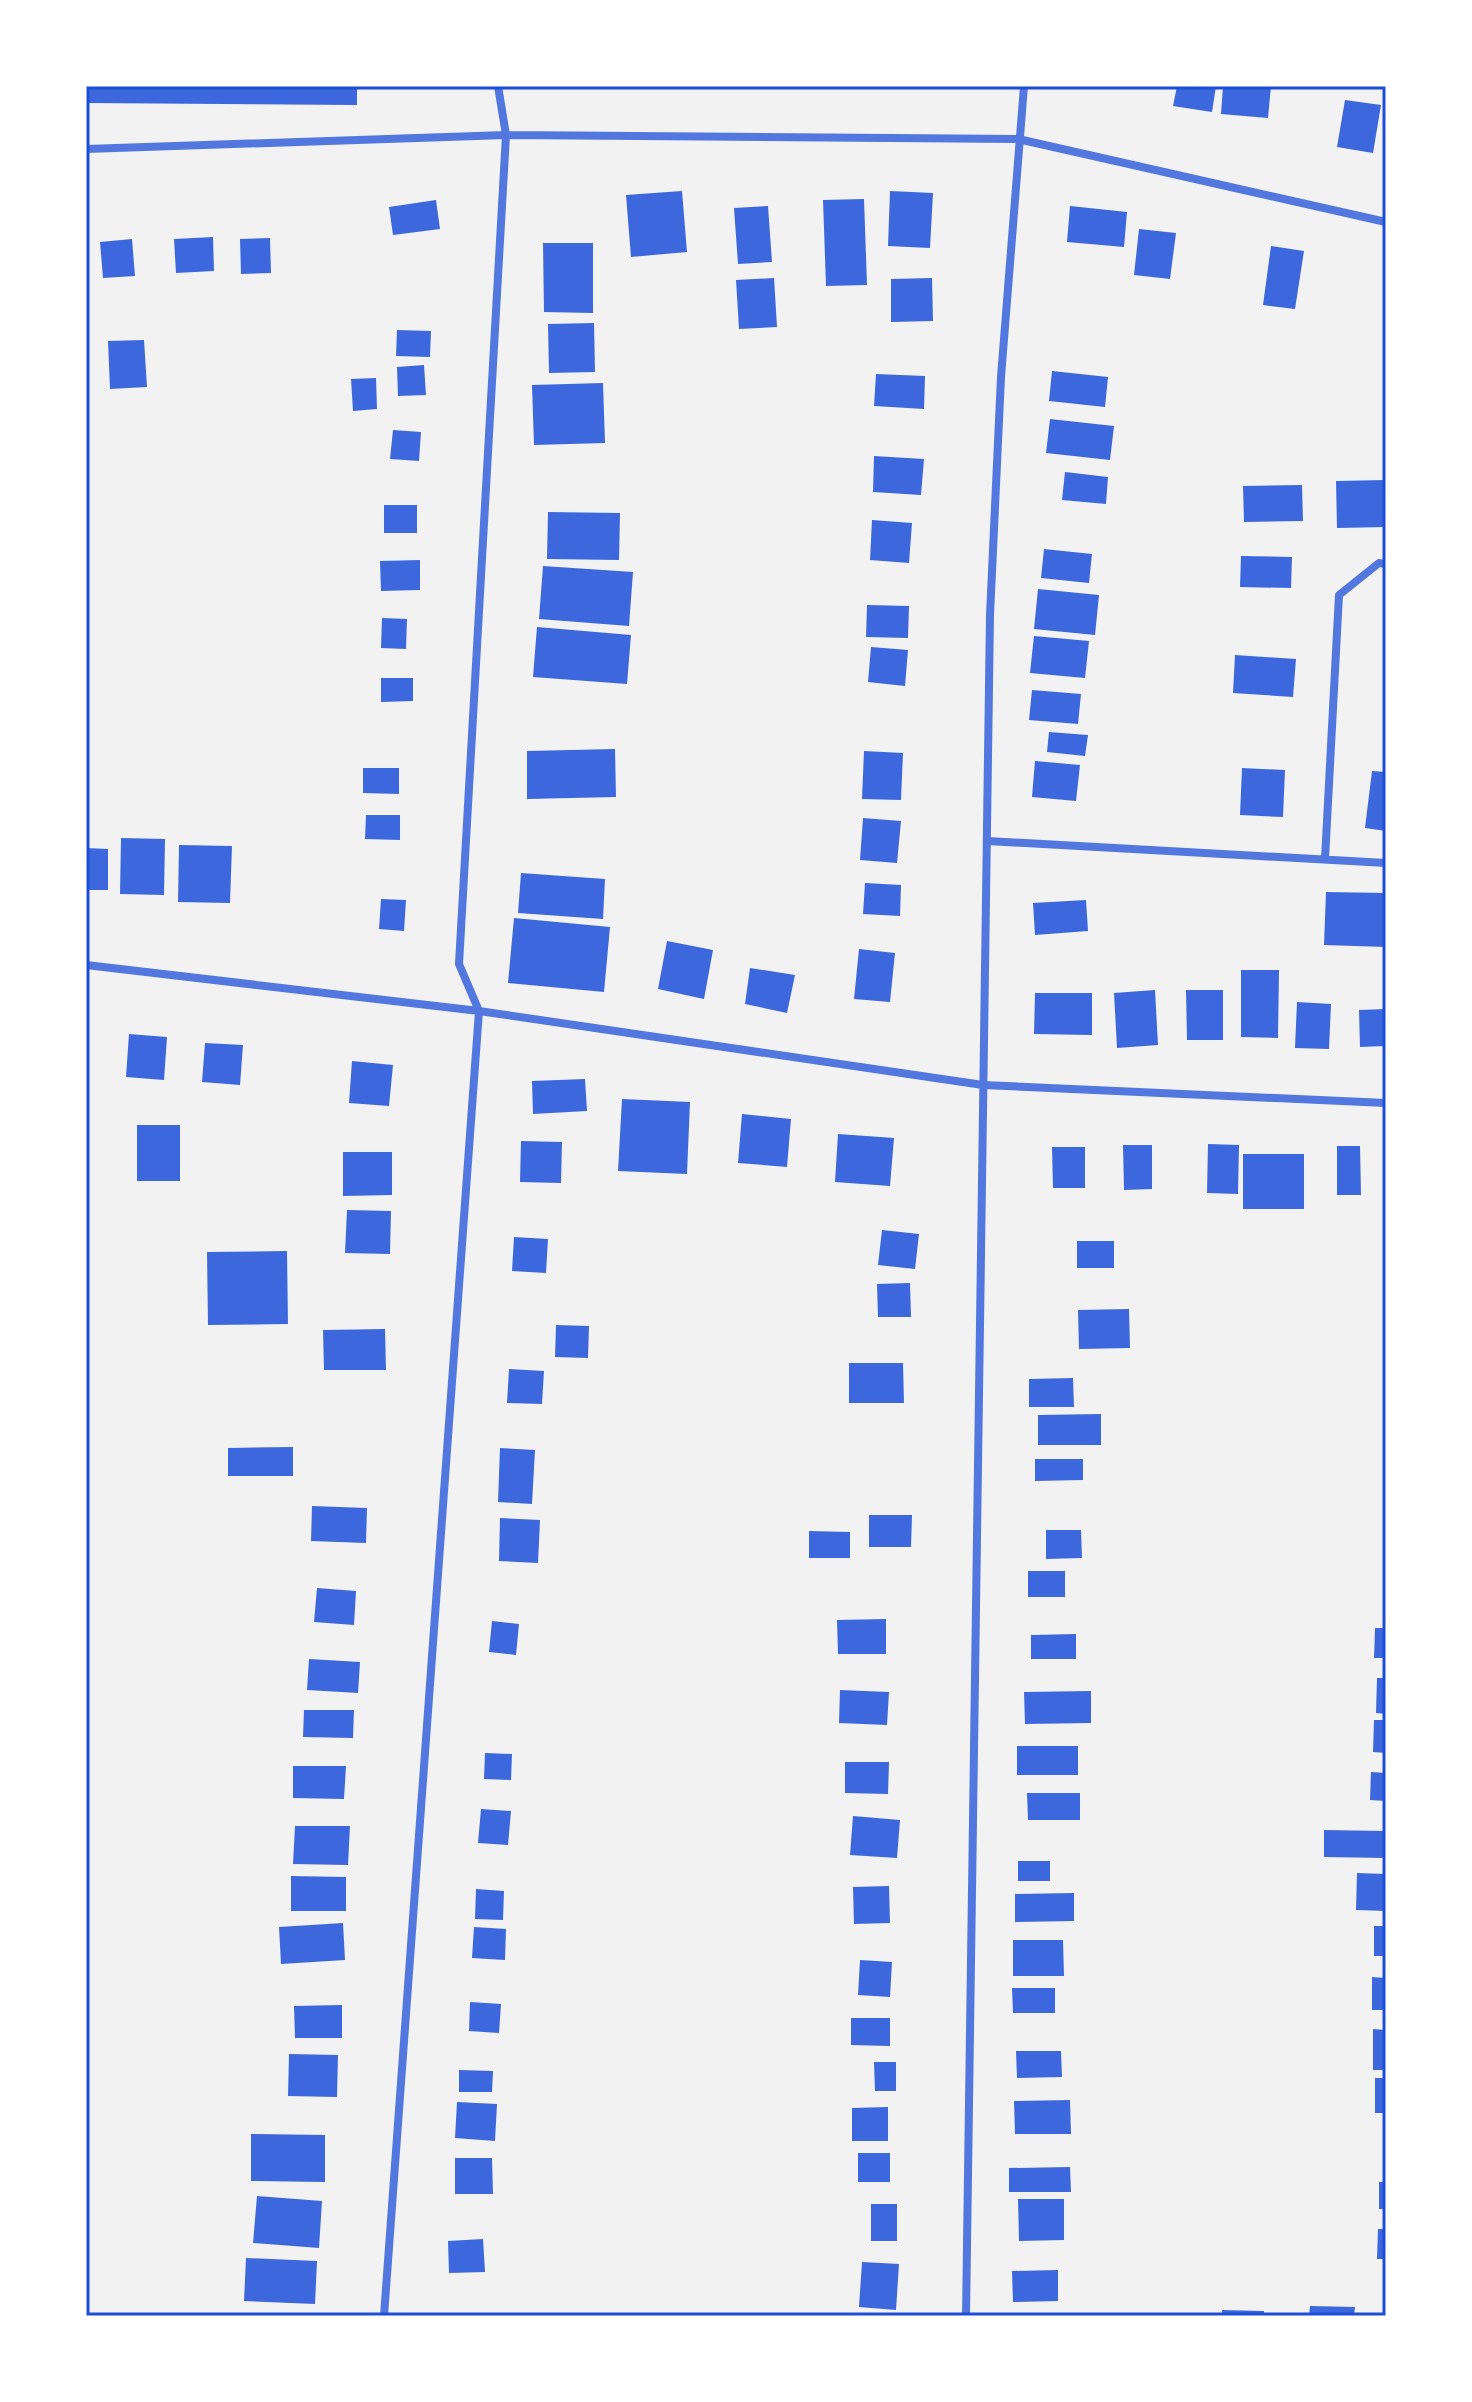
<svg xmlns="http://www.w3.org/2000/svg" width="1472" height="2402" font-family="Helvetica,sans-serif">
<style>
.building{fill:#3d67dc}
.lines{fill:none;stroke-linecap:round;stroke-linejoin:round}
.minor{stroke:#5277de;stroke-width:8}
.neatline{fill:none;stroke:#1d4ed8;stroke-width:3}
</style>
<rect width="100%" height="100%" fill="#f2f2f2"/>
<!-- building -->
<path class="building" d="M 86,86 L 357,86 L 357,105 L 86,103 Z
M 1177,86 L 1216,86 L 1212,112 L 1173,106 Z
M 1223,86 L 1271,86 L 1268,118 L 1221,114 Z
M 1345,100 L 1381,105 L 1373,153 L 1337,147 Z
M 682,191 L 687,252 L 631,257 L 626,195 Z
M 890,191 L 933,193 L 930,248 L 888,246 Z
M 864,199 L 867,285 L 826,286 L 823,200 Z
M 436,200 L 440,229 L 393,235 L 389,207 Z
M 768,206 L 772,262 L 738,264 L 734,208 Z
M 1070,206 L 1127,212 L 1124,247 L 1067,242 Z
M 1139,229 L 1176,233 L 1170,279 L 1134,275 Z
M 213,237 L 214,271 L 176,273 L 174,239 Z
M 270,238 L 271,273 L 241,274 L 240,239 Z
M 132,239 L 135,276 L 103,278 L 100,242 Z
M 543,243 L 593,243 L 593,313 L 544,312 Z
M 1271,246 L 1304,251 L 1295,309 L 1263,305 Z
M 774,278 L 777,327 L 739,329 L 736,280 Z
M 932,278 L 933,321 L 891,322 L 891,279 Z
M 594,323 L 595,372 L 549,373 L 548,324 Z
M 397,330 L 431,331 L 430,357 L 396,356 Z
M 144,340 L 147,387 L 110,389 L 108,341 Z
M 424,365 L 426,395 L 398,396 L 397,367 Z
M 1052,371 L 1108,377 L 1105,407 L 1049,401 Z
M 876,374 L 925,376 L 924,409 L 874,406 Z
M 376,378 L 377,409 L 353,411 L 351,379 Z
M 603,383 L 605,443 L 534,445 L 532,385 Z
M 1050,419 L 1114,426 L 1110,460 L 1046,453 Z
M 393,430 L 421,432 L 419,461 L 390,459 Z
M 874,456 L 924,459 L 921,495 L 873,492 Z
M 1065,472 L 1108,477 L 1106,504 L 1062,500 Z
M 1385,480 L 1385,527 L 1337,528 L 1336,481 Z
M 1302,485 L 1303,521 L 1244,522 L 1243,486 Z
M 384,505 L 417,505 L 417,533 L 384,533 Z
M 548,512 L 620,513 L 619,560 L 547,559 Z
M 872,520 L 912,523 L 909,563 L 870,560 Z
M 1044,549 L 1092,554 L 1089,583 L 1041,578 Z
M 1241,556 L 1292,557 L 1291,588 L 1240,587 Z
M 420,560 L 420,590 L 381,591 L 380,561 Z
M 543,566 L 633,572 L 629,626 L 539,619 Z
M 1038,589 L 1099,595 L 1095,635 L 1034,629 Z
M 867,605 L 909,606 L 908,638 L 866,637 Z
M 382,618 L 407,619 L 406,649 L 381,648 Z
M 537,627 L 631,635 L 627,684 L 533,677 Z
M 1034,636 L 1089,641 L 1085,678 L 1030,673 Z
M 871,647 L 908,650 L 905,686 L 868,682 Z
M 1235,655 L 1296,659 L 1293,697 L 1233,693 Z
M 381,678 L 413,678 L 413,701 L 381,702 Z
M 1032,690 L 1081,694 L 1078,724 L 1029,720 Z
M 1049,732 L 1088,735 L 1085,756 L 1047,752 Z
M 615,749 L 616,797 L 527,799 L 527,751 Z
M 864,751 L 903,753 L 901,800 L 862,799 Z
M 1035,761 L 1080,765 L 1076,801 L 1032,797 Z
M 363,768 L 399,768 L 399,794 L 363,793 Z
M 1242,768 L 1285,770 L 1283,817 L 1240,815 Z
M 1372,771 L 1386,772 L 1386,831 L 1365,828 Z
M 366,815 L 400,815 L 400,840 L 365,839 Z
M 863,818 L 901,821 L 897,863 L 860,860 Z
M 121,838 L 165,839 L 164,895 L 120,894 Z
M 179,845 L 232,846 L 230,903 L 178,902 Z
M 86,848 L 108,849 L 108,890 L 86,890 Z
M 521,873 L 605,879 L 603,919 L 518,913 Z
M 865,883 L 901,885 L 900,916 L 863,914 Z
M 1326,892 L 1386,893 L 1386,947 L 1324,945 Z
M 381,899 L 406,900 L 404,931 L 379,929 Z
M 1086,900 L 1088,931 L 1035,935 L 1033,903 Z
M 514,918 L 610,927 L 604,992 L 508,983 Z
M 667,941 L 713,950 L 704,999 L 658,989 Z
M 859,949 L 895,953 L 890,1002 L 854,999 Z
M 750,968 L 795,975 L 787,1013 L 745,1004 Z
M 1241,970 L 1279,970 L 1278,1038 L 1241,1037 Z
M 1155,990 L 1158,1045 L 1117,1048 L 1114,993 Z
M 1186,990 L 1223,990 L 1223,1040 L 1187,1040 Z
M 1035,993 L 1092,993 L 1092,1035 L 1034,1034 Z
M 1297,1002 L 1331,1004 L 1329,1049 L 1295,1048 Z
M 1386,1009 L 1386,1046 L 1360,1047 L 1359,1010 Z
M 129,1034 L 167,1037 L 164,1080 L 126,1077 Z
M 205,1043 L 243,1045 L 240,1085 L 202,1082 Z
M 352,1061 L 393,1065 L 389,1106 L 349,1103 Z
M 585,1079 L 587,1111 L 533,1114 L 532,1081 Z
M 622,1099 L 690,1102 L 687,1174 L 618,1171 Z
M 742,1114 L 791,1119 L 787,1167 L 738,1163 Z
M 137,1125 L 180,1125 L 180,1181 L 137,1181 Z
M 838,1134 L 894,1138 L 890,1186 L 835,1182 Z
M 521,1141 L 562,1142 L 561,1183 L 520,1182 Z
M 1208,1144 L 1239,1145 L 1238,1194 L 1207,1193 Z
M 1123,1145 L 1152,1145 L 1152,1189 L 1124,1190 Z
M 1337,1146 L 1360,1146 L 1361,1195 L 1337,1195 Z
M 1052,1147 L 1085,1147 L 1085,1188 L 1053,1188 Z
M 343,1152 L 392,1152 L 392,1195 L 343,1196 Z
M 1243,1154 L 1304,1154 L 1304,1209 L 1243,1209 Z
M 347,1210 L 391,1211 L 390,1254 L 345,1253 Z
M 882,1230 L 919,1234 L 915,1269 L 878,1265 Z
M 514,1237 L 548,1239 L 546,1273 L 512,1271 Z
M 1077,1241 L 1114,1241 L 1114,1268 L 1077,1268 Z
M 287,1251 L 288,1324 L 208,1325 L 207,1252 Z
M 910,1283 L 911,1317 L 878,1317 L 877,1284 Z
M 1129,1309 L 1130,1348 L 1079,1349 L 1078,1310 Z
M 556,1325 L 589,1326 L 588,1358 L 555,1357 Z
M 385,1329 L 386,1370 L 324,1370 L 323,1330 Z
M 849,1363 L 903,1363 L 904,1403 L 849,1403 Z
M 509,1369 L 544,1371 L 542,1404 L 507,1403 Z
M 1073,1378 L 1074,1407 L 1029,1407 L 1029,1379 Z
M 1101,1414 L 1101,1445 L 1038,1445 L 1038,1415 Z
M 293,1447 L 293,1476 L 228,1476 L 228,1448 Z
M 500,1448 L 535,1450 L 532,1504 L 498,1502 Z
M 1035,1459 L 1083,1459 L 1083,1480 L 1035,1481 Z
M 312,1506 L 367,1508 L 366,1543 L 311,1541 Z
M 869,1515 L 912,1515 L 911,1547 L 869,1547 Z
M 500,1518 L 540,1520 L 538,1563 L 499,1561 Z
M 1046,1530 L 1081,1530 L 1082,1558 L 1046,1559 Z
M 809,1531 L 850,1532 L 850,1558 L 809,1558 Z
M 1028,1571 L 1065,1571 L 1065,1597 L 1028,1597 Z
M 317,1588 L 356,1591 L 354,1625 L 314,1622 Z
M 886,1619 L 886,1654 L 838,1654 L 837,1620 Z
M 492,1621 L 519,1624 L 516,1655 L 489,1652 Z
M 1375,1628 L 1386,1628 L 1386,1658 L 1374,1658 Z
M 1076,1634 L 1076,1659 L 1031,1659 L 1031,1635 Z
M 309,1659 L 360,1662 L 358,1693 L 307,1690 Z
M 1377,1678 L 1386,1678 L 1386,1714 L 1376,1713 Z
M 840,1690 L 889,1692 L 887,1725 L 839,1723 Z
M 1091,1691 L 1091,1723 L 1025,1724 L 1024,1692 Z
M 304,1710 L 354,1710 L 353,1738 L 303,1737 Z
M 1374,1720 L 1386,1720 L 1386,1753 L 1373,1752 Z
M 1017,1746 L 1078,1746 L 1078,1775 L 1017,1775 Z
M 485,1753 L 512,1754 L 511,1780 L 484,1779 Z
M 845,1762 L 889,1762 L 888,1794 L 845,1793 Z
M 293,1766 L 346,1766 L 344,1799 L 293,1798 Z
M 1371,1772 L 1386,1773 L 1386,1801 L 1370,1800 Z
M 1027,1793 L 1080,1793 L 1080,1820 L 1028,1820 Z
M 481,1809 L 511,1811 L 508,1845 L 478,1843 Z
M 853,1816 L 900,1820 L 897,1858 L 850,1855 Z
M 295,1826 L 350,1826 L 348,1865 L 293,1864 Z
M 1324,1830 L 1386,1831 L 1386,1858 L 1324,1857 Z
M 1018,1861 L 1050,1861 L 1050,1881 L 1018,1881 Z
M 1357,1873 L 1386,1874 L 1386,1911 L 1356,1910 Z
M 291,1876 L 346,1877 L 346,1911 L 291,1911 Z
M 889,1886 L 890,1923 L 854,1924 L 853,1887 Z
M 476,1889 L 504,1891 L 503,1920 L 475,1919 Z
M 1074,1893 L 1074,1921 L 1015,1922 L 1015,1894 Z
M 343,1923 L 345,1960 L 281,1964 L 279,1927 Z
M 1374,1926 L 1386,1926 L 1386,1956 L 1374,1956 Z
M 474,1927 L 506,1929 L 505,1960 L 472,1958 Z
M 1013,1940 L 1063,1940 L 1064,1976 L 1013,1976 Z
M 860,1960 L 892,1962 L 890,1997 L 858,1995 Z
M 1372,1977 L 1386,1978 L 1386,2010 L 1372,2010 Z
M 1012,1988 L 1055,1988 L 1055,2013 L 1013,2013 Z
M 470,2002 L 501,2004 L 499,2033 L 469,2031 Z
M 342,2005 L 342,2038 L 295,2038 L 294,2006 Z
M 851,2018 L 890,2018 L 890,2046 L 851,2045 Z
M 1373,2029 L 1386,2030 L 1386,2070 L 1373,2070 Z
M 1016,2051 L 1061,2051 L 1062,2077 L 1017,2078 Z
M 289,2054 L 338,2055 L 337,2097 L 288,2096 Z
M 874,2062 L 896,2062 L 896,2091 L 875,2091 Z
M 459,2070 L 493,2071 L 492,2092 L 459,2092 Z
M 1375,2078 L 1386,2078 L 1386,2113 L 1375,2113 Z
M 1070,2100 L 1071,2134 L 1015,2134 L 1014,2101 Z
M 457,2102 L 497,2104 L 495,2141 L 455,2138 Z
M 888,2107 L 888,2141 L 852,2141 L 852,2108 Z
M 251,2134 L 325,2135 L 325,2182 L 251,2181 Z
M 858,2153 L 890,2153 L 890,2182 L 858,2182 Z
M 455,2158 L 492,2158 L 493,2194 L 455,2194 Z
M 1070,2167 L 1071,2192 L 1009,2192 L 1009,2168 Z
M 1379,2182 L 1386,2182 L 1386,2209 L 1379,2209 Z
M 257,2196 L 322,2201 L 319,2248 L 253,2243 Z
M 1018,2199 L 1064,2199 L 1064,2240 L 1019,2241 Z
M 871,2204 L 897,2204 L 897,2241 L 871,2241 Z
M 1378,2229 L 1386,2229 L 1386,2259 L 1377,2259 Z
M 483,2239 L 485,2272 L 449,2273 L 448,2241 Z
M 246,2258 L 317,2261 L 315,2304 L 244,2301 Z
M 862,2262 L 899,2264 L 896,2310 L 859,2307 Z
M 1058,2270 L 1058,2301 L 1013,2302 L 1012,2271 Z
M 1310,2306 L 1355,2307 L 1354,2316 L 1309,2316 Z
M 1222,2310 L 1264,2311 L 1264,2316 L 1222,2316 Z"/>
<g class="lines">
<!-- minor -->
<path class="minor" d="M 86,149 L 506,135 L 1018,139 L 1386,222
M 987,841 L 1386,863
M 1325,859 L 1339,595 L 1379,563 L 1386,564
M 86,965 L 479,1011 L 983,1085 L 1386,1103
M 384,2316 L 479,1011 L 459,964 L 506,135 L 498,86
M 966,2316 L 990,615 L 1001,377 L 1024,86"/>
</g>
<!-- border -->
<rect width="1472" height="2402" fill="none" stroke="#ffffff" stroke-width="176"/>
<rect x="88" y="88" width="1296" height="2226" class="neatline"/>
</svg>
